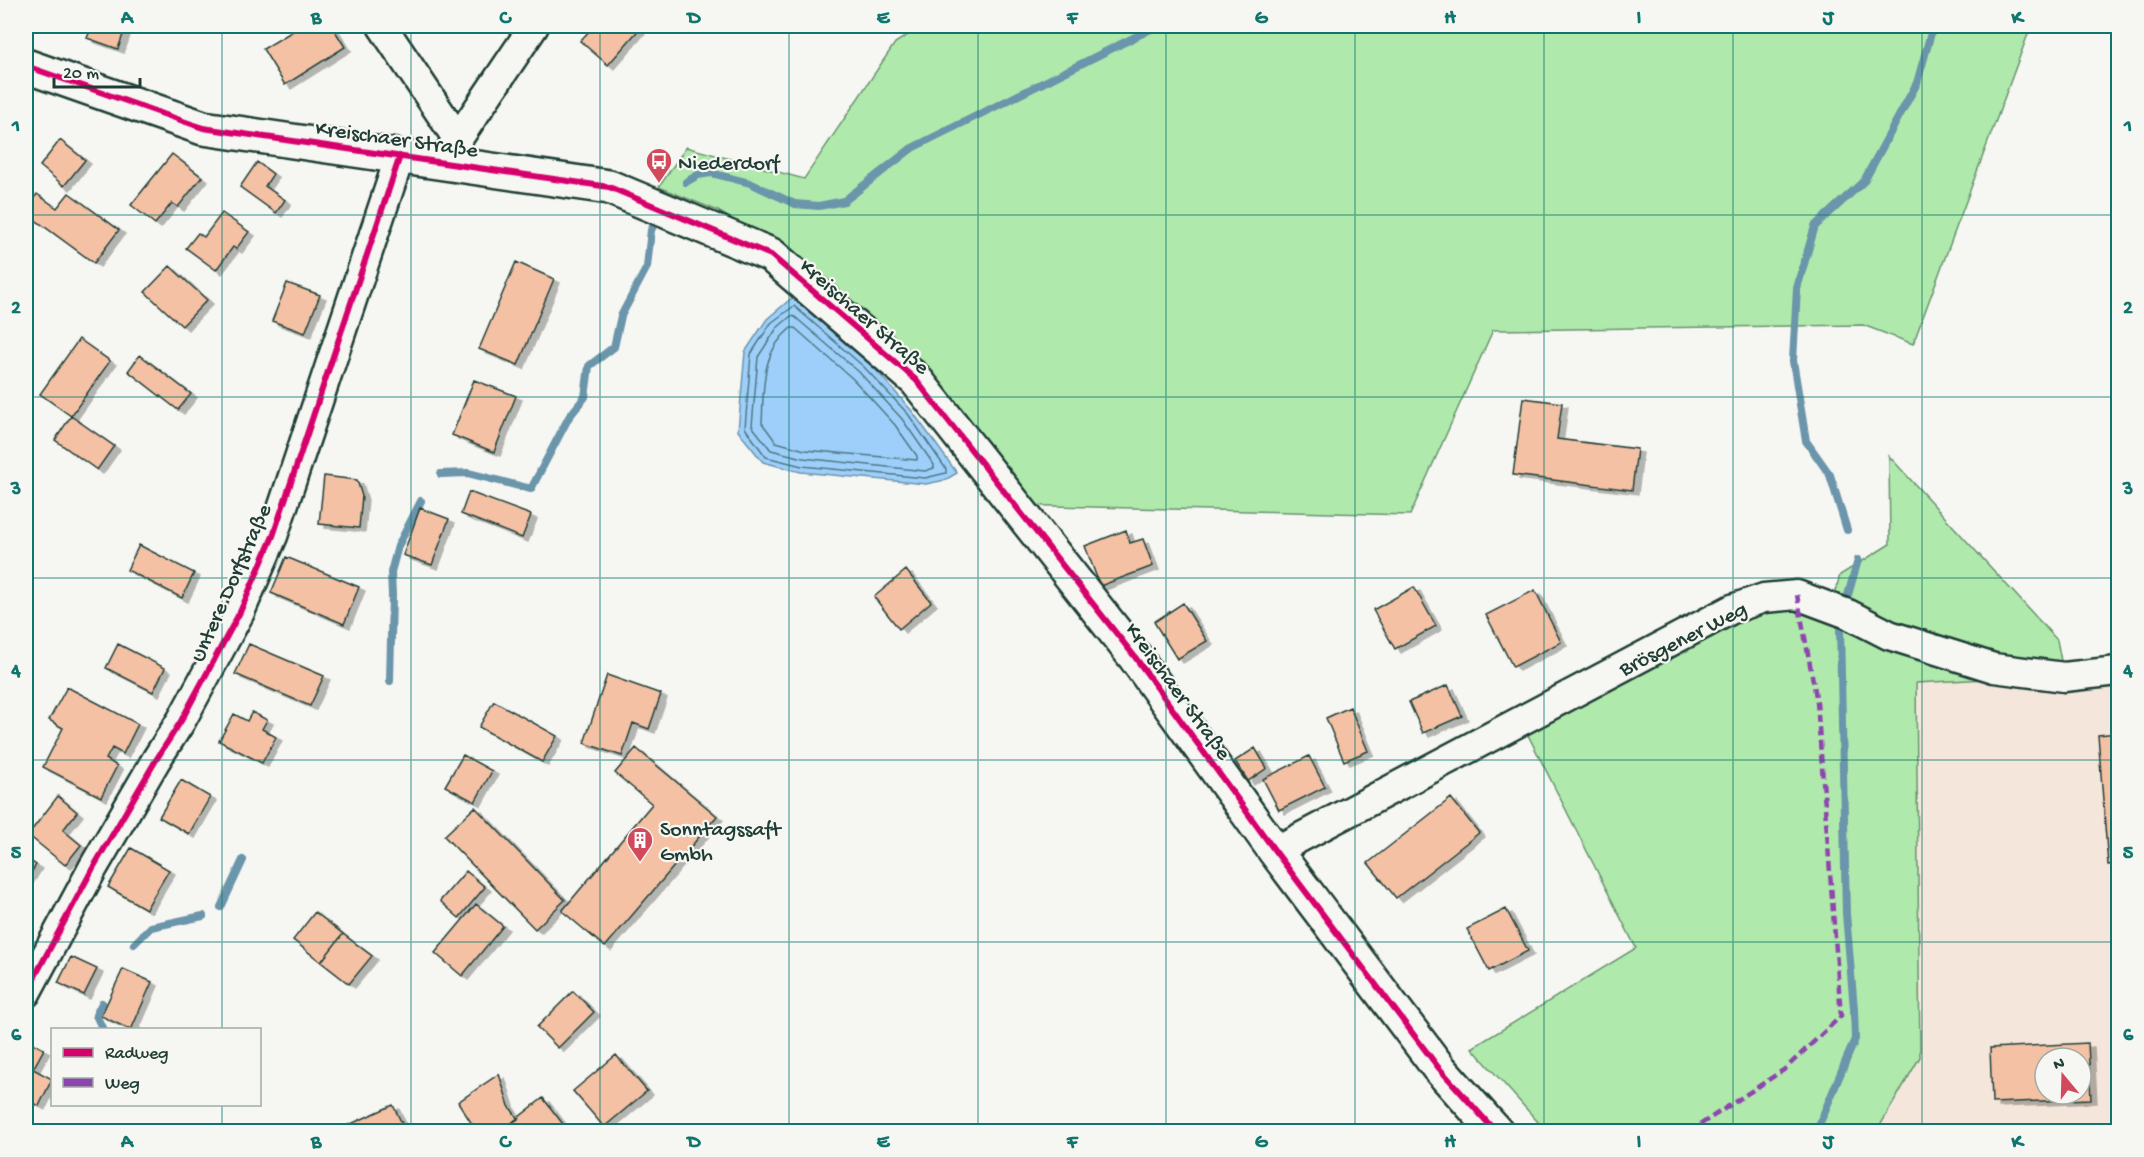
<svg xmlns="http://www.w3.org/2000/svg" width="2144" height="1157" font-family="'Gochi Hand',sans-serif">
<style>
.built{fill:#f5e6db;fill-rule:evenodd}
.green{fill:#b0e9ac;stroke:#689370;stroke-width:1.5}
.water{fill:#9dcffa;stroke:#6b95ab;stroke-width:1.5}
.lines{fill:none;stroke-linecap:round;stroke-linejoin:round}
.shore{stroke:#517783;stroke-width:1.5}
.stream{stroke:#6b95ab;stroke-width:8}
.building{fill:#f4c1a5;stroke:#1f3d34;stroke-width:1.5;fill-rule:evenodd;filter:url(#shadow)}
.minor-casing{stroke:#1f3d34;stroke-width:33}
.secondary-casing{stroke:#1f3d34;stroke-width:38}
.minor{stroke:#f6f6f2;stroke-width:28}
.secondary{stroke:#f6f6f2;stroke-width:33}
.quiet{stroke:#8e44ad;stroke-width:4.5;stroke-dasharray:9 4.5;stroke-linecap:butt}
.cycleway-casing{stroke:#f6f6f2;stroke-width:10}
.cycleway{stroke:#d6006c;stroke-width:6}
.grid{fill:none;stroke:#0f766e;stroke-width:1.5;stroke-opacity:0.55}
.labels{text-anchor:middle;stroke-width:4.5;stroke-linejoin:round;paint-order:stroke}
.street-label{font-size:22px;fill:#1f3d34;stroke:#f6f6f2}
.poi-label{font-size:22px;fill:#1f3d34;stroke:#f6f6f2;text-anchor:start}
.neatline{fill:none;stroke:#0f766e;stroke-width:2}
.grid-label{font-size:20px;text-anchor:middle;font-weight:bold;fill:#0f766e}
</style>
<defs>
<filter id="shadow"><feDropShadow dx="6" dy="4" stdDeviation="0" flood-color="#0004"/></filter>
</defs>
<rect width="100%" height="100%" fill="#f6f6f2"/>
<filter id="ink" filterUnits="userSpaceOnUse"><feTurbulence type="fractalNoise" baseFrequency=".0167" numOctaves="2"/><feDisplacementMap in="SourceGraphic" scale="12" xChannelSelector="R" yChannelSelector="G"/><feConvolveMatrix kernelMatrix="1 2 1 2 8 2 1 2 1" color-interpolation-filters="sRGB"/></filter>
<g filter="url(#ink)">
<!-- built -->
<path class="built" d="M 2118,671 L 2118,1131 L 1877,1132 L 1920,1057 L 1916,683 ZM 2045,1058 L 2081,1058 L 2081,1094 L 2045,1094 Z"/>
<!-- green -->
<path class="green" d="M 922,26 L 2031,26 L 1913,344 L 1863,325 L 1493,330 L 1410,515 L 1015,505 L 782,249 L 718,211 L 659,187 L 686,147 L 804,179 L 895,43 Z
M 1889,456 L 2057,640 L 2062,666 L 1975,655 L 1833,600 L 1840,575 L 1890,544 Z
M 1791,610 L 1819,614 L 1986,679 L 1916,683 L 1920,1057 L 1877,1131 L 1546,1131 L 1472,1048 L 1636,948 L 1525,729 L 1733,618 Z"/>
<!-- water -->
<path class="water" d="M 793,297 L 869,362 L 912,411 L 957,473 L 945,480 L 926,484 L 801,472 L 763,462 L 738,431 L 745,352 L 767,319 Z"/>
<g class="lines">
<!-- shore -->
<path class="shore" d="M 794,306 L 864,367 L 908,414 L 946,469 L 946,473 L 925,478 L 802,466 L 766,457 L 745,428 L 751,354 L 771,323 Z
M 791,316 L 795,317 L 859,372 L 902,419 L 934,465 L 934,468 L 925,471 L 803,458 L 771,450 L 752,426 L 758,357 L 777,328 Z
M 791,328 L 795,328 L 853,379 L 895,425 L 917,456 L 917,460 L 805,450 L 776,442 L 762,423 C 764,388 760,353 791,328 Z"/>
<!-- stream -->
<path class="stream" d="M 686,182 L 698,175 L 711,173 L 750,183 L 795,204 L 819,206 L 844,201 L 912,148 L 1157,26
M 441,474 L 468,473 L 531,489 L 569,417 L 585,397 L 589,366 L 614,347 L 621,316 L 647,267 L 651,230 L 657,220
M 1847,530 L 1830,475 L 1806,441 L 1793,361 L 1797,288 L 1815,226 L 1864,181 L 1917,83 L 1933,26
M 1848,595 L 1858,560
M 390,681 L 392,595 L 391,572 L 398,546 L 421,501
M 221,907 L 243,860
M 134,944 L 151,927 L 203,916
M 102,1003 L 96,1015 L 103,1030
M 1816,1132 L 1855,1039 L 1854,1009 L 1846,914 L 1840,627"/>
</g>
<!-- building -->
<path class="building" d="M 92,26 L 126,26 L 118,49 L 87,38 Z
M 301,26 L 332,26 L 345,47 L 285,85 L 263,49 Z
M 594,26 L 642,26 L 608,65 L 580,41 Z
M 60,140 L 85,160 L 64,186 L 40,166 Z
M 172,154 L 202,177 L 178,207 L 172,203 L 155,224 L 131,205 Z
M 257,162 L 273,174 L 265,186 L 285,200 L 276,213 L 240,187 Z
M 69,193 L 119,230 L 94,263 L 26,213 L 26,209 L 37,194 L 57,208 Z
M 222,213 L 249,232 L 236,249 L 233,247 L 216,270 L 186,248 L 198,233 L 204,237 Z
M 516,262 L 554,279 L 518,365 L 479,349 Z
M 170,266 L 207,300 L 182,326 L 145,292 Z
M 287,283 L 320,295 L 305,333 L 272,321 Z
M 79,339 L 110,361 L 71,416 L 40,394 Z
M 140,355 L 191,394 L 178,410 L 128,371 Z
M 474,380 L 516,396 L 494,452 L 452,435 Z
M 1523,398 L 1562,403 L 1557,439 L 1637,449 L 1632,490 L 1513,475 Z
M 71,416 L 114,446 L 97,470 L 55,440 Z
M 324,476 L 357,480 L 362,496 L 359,528 L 319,524 Z
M 469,492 L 531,515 L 522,538 L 461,514 Z
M 420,508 L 449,519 L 432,565 L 403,555 Z
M 1126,530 L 1130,543 L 1143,539 L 1153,566 L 1100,586 L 1085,546 Z
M 139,545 L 194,573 L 182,598 L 127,570 Z
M 286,557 L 359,587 L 344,624 L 271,593 Z
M 906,570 L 931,602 L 899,629 L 874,597 Z
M 1414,587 L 1436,626 L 1395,649 L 1373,610 Z
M 1535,590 L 1561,642 L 1513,667 L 1486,615 Z
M 1183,603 L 1207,641 L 1177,659 L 1154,622 Z
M 118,644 L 165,668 L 153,692 L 106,668 Z
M 249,644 L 324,676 L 310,706 L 235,674 Z
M 607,675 L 661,694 L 649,729 L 633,723 L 622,756 L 584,743 Z
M 1448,685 L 1462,716 L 1423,733 L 1409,702 Z
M 67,687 L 138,724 L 123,754 L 112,748 L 106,759 L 117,766 L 101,797 L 43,767 L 63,728 L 49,720 Z
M 494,701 L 557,736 L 542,762 L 479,727 Z
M 1350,707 L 1368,751 L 1344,761 L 1326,718 Z
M 252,712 L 267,720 L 262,729 L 276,737 L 262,763 L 219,741 L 234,714 L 247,721 Z
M 2118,733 L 2118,864 L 2108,865 L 2098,735 Z
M 636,748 L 717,816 L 605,947 L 562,911 L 652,804 L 615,773 Z
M 1255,748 L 1267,768 L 1248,781 L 1235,761 Z
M 463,755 L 492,771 L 475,802 L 445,786 Z
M 1309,756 L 1325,787 L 1279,810 L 1263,779 Z
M 181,780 L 210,797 L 189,834 L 159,817 Z
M 58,796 L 77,812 L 63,830 L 81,845 L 65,865 L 28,835 Z
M 1451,798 L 1479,833 L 1396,898 L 1368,863 Z
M 475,807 L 565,900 L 535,929 L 444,836 Z
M 131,848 L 169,870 L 146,909 L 108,887 Z
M 26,858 L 36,865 L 26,881 Z
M 466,871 L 485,887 L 459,918 L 440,901 Z
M 476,904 L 503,926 L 462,976 L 435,953 Z
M 1506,909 L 1528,951 L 1489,971 L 1467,929 Z
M 315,912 L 343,934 L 321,962 L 293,940 Z
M 343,934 L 372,956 L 349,984 L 321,962 Z
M 71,957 L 97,969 L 84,995 L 58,983 Z
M 123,969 L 152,982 L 131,1030 L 101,1016 Z
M 573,991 L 594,1012 L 558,1048 L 537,1027 Z
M 26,1040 L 44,1049 L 33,1069 L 52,1079 L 39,1106 L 26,1099 Z
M 2088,1043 L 2091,1099 L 1992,1103 L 1990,1048 ZM 2045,1058 L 2081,1058 L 2081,1094 L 2045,1094 Z
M 616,1055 L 647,1091 L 604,1127 L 573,1091 Z
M 499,1074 L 509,1106 L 518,1119 L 509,1125 L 514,1132 L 477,1132 L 458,1102 Z
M 543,1098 L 566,1128 L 562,1132 L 514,1132 L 509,1125 Z
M 393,1105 L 406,1132 L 333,1132 Z"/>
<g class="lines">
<!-- minor casing -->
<g class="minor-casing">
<path id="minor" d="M 382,26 L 457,138
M 443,161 L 534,26
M 1275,851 L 1732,609 L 1764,598 L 1797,595 L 1848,614 L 1889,635 L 1994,668 L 2064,677 L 2118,671
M 26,993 L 93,868 L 156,760 L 181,721 L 240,612 L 273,536 L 400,156"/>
</g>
<!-- secondary casing -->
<g class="secondary-casing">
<path id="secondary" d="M 26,66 L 203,128 L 609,187 L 771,255 L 916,380 L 1135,657 L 1275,851 L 1438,1067 L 1496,1132"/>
</g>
<!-- minor -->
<use href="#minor" class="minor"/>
<!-- secondary -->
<use href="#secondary" class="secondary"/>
<!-- quiet -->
<path class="quiet" d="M 1689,1132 L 1785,1069 L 1841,1016 L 1817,702 L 1797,595"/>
<!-- cycleway casing -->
<g class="cycleway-casing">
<path id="cycleway" d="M 26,66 L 203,128 L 609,187 L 771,255 L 916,380 L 1135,657 L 1275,851 L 1438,1067 L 1496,1132
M 26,993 L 93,868 L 156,760 L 181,721 L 240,612 L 273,536 L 400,156"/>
</g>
<!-- cycleway -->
<use href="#cycleway" class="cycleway"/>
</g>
</g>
<!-- grid -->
<path class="grid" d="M 222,26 L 222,1030M 411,26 L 411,1132M 600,26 L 600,1132M 789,26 L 789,1132M 978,26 L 978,1132M 1166,26 L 1166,1132M 1355,26 L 1355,1132M 1544,26 L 1544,1132M 1733,26 L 1733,1132M 1922,26 L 1922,1132M 26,215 L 2118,215M 26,397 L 2118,397M 26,578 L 2118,578M 26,760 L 2118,760M 26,942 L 2118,942M 222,1104 L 222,1132"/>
<!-- icons -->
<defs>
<g id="bus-pin" transform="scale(1.35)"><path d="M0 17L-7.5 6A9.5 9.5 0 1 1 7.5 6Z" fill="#d1495b" stroke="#f6f6f2"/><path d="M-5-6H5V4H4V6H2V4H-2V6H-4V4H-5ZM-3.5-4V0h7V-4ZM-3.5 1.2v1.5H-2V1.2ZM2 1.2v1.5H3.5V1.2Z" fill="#fff"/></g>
<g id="building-pin" transform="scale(1.35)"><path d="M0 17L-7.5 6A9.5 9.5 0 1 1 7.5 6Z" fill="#d1495b" stroke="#f6f6f2"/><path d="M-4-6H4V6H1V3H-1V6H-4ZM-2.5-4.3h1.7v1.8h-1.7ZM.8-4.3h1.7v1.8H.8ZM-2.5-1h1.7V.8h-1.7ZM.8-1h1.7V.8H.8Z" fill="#fff"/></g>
</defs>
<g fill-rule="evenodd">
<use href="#bus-pin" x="659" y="161"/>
<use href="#building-pin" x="640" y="840"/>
</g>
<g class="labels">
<!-- street labels -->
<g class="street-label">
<text transform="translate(397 137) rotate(8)" y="8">Kreischaer Straße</text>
<text transform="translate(866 315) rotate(41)" y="8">Kreischaer Straße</text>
<text transform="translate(229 582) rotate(-66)" y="8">Untere Dorfstraße</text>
<text transform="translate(1682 637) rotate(-27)" y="8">Brösgener Weg</text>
<text transform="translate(1180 690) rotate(54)" y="8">Kreischaer Straße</text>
</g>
<!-- poi labels -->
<g class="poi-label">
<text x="678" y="169">Niederdorf</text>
<text x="660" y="835">Sonntagssaft<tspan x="660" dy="25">Gmbh</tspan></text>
</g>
</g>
<!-- margin -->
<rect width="2144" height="1157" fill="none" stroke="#f6f6f2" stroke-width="66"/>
<!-- legend -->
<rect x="51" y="1028" width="210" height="78" fill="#f6f6f2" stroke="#a0aca6" stroke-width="1.5"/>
<rect x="63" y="1048" width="30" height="9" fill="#d6006c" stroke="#a0aca6" stroke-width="1.5"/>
<text x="105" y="1058" font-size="18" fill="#1f3d34">Radweg</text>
<rect x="63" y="1078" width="30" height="9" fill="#8e44ad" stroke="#a0aca6" stroke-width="1.5"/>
<text x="105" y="1088" font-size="18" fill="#1f3d34">Weg</text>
<!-- north arrow -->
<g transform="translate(2063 1076) rotate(341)"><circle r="28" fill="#f6f6f2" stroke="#a0aca6" stroke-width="1.5"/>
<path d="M0-4.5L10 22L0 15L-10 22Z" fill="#d1495b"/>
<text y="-9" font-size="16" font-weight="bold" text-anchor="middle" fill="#1f3d34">N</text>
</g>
<!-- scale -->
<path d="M54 78v9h86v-9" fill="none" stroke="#1f3d34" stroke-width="3"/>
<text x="63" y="78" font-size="18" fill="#1f3d34" stroke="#f6f6f2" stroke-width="4.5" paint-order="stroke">20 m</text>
<rect x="33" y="33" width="2078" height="1091" class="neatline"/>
<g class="grid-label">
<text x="127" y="23">A</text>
<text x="316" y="23">B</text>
<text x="505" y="23">C</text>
<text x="694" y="23">D</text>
<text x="883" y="23">E</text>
<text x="1072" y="23">F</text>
<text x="1261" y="23">G</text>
<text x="1450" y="23">H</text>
<text x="1639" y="23">I</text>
<text x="1828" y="23">J</text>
<text x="2017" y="23">K</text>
<text x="16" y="131">1</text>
<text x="2128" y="131">1</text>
<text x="16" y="313">2</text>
<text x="2128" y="313">2</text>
<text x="16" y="494">3</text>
<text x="2128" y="494">3</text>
<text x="16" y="676">4</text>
<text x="2128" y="676">4</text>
<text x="16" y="858">5</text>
<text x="2128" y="858">5</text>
<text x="16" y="1040">6</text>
<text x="2128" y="1040">6</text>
<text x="127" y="1147">A</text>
<text x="316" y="1147">B</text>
<text x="505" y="1147">C</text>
<text x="694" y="1147">D</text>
<text x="883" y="1147">E</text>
<text x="1072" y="1147">F</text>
<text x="1261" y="1147">G</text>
<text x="1450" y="1147">H</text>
<text x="1639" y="1147">I</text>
<text x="1828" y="1147">J</text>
<text x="2017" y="1147">K</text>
</g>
</svg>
